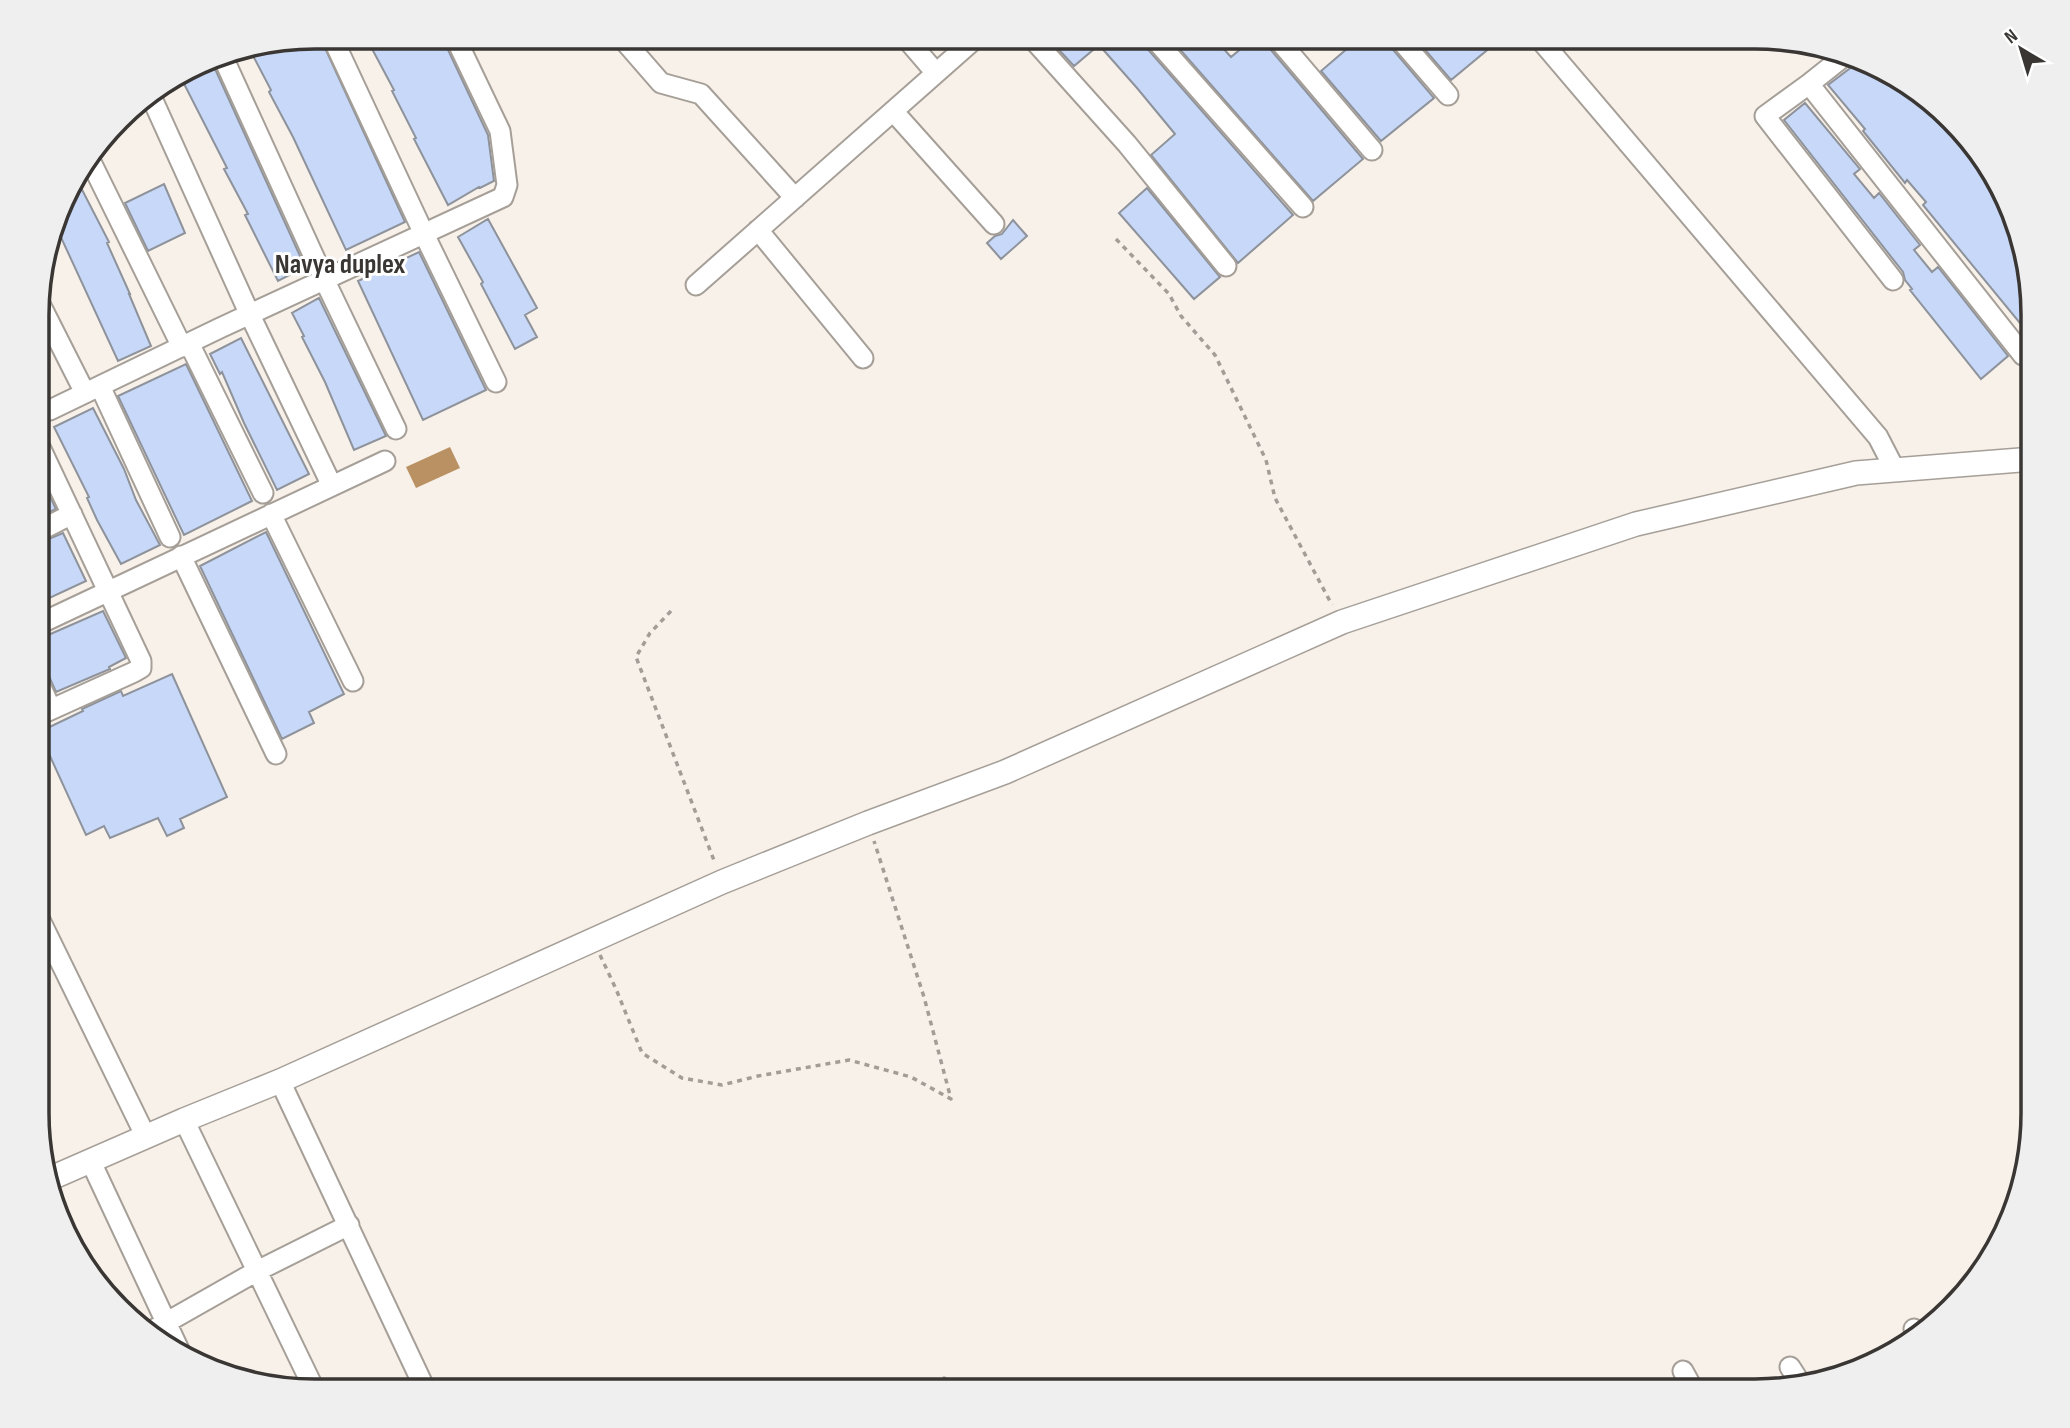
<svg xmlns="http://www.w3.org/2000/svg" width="2070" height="1428" font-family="'Sofia Sans Condensed',sans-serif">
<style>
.water{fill:#b99162}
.building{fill:#c7d8f8;stroke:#8e929a;stroke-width:2}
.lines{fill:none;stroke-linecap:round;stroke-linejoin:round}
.minor-casing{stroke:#a59f98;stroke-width:23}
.tertiary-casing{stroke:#a59f98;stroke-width:26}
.path{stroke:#a29d97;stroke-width:3.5;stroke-dasharray:5 5;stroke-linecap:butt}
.minor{stroke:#fff;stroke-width:19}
.tertiary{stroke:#fff;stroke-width:23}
.labels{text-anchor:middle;stroke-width:6;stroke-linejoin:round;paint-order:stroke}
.neighbourhood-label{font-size:28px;font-weight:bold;fill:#393633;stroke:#fff}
.rim{fill:none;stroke:#393633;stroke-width:3.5}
</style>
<rect width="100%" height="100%" fill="#f8f1ea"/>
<!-- water -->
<path class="water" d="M 450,447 L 460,468 L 416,488 L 406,467 Z"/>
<!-- building -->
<path class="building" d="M 315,37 L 320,37 L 405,222 L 346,250 L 293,137 L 269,92 L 271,90 L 250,50 Z
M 369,37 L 442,37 L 488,135 L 494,181 L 480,188 L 479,187 L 448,205 L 414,139 L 416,138 L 392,91 L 394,90 L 370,45 L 373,43 Z
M 1047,37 L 1141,37 L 1144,45 L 1293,215 L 1238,263 L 1151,155 L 1175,134 L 1137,88 L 1099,45 L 1074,66 Z
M 1169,37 L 1213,37 L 1231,57 L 1255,37 L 1260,37 L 1363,159 L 1313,201 Z
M 1341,37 L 1386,37 L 1389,45 L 1434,98 L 1381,141 L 1321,71 L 1349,47 Z
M 1414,37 L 1503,37 L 1451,80 Z
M 211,60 L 305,267 L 278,281 L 245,215 L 248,214 L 224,169 L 227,168 L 180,76 Z
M 1861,60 L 1924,94 L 1996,176 L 2033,297 L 2033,339 L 1923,205 L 1926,202 L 1907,180 L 1905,183 L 1863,131 L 1865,129 L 1828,85 Z
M 1805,103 L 1860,169 L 1854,174 L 1874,198 L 1879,193 L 1920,245 L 1914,250 L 1932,272 L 1938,267 L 2008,356 L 1981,379 L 1910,290 L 1912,289 L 1905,280 L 1903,272 L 1784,120 Z
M 76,178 L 109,242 L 107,243 L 130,294 L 129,294 L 151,346 L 118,361 L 59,233 L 52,236 L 66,192 Z
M 164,184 L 185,233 L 148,251 L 125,203 Z
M 1147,188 L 1220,277 L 1194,299 L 1119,213 Z
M 488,219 L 537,308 L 525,315 L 537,337 L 515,349 L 481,284 L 483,282 L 458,237 Z
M 1013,220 L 1027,236 L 1001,259 L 987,243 L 995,236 L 1002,234 Z
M 419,252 L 486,390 L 423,420 L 358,281 Z
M 319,298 L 386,436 L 354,450 L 325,382 L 302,337 L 304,336 L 292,313 Z
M 241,338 L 309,474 L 277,490 L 244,423 L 222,372 L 220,374 L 210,354 Z
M 186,364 L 252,501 L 184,535 L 118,396 Z
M 93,408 L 124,469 L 136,500 L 160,545 L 121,564 L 97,520 L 87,498 L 89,497 L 54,427 Z
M 39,474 L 56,509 L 39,517 Z
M 266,532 L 344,694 L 309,712 L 314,723 L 282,739 L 200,566 Z
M 63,533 L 86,581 L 43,601 L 39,592 L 39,543 Z
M 103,611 L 126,658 L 109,667 L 110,669 L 56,692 L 39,654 L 39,639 Z
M 172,674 L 227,797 L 180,819 L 184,828 L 167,836 L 158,818 L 110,838 L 104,826 L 86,835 L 39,732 L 83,711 L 82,709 L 121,691 L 123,696 Z"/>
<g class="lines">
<!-- minor casing -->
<g class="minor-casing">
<path id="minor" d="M 332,37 L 424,234 L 496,382
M 621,37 L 661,83 L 701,94 L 795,198
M 905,37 L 936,73
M 1031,37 L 1127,144 L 1226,266
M 1153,37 L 1303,207
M 1276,37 L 1372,150
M 1398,37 L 1448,95
M 1538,37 L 1878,437 L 1895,470
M 1848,53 L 1809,84 L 2023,355
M 222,55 L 325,281 L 396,429
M 1809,84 L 1765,116 L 1893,280
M 150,94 L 250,315 L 332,486
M 893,111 L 994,224
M 90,160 L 182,347
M 758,230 L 863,358
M 696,285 L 977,37
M 39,302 L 85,393
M 189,343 L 263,493
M 100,386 L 170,537
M 50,410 L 220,328 L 503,197 L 507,185 L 500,131 L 455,37
M 39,445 L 141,661 L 141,668 L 134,672 L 39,715
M 271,514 L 353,681
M 39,531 L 72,514
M 181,556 L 276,754
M 39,624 L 385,461
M 39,683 L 51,709
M 39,918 L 146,1137
M 280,1081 L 426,1391
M 184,1120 L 315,1391
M 91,1162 L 180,1352
M 1914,1329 L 1916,1332
M 146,1334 L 257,1271 L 349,1225
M 1790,1367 L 1799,1381
M 1683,1371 L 1694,1391"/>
</g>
<!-- tertiary casing -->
<g class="tertiary-casing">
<path id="tertiary" d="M 49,1179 L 184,1120 L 280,1081 L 722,882 L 868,823 L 1005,772 L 1342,622 L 1636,524 L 1856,473 L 2033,459"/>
</g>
<!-- path -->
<path class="path" d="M 1116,239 L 1169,294 L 1181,316 L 1215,355 L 1266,460 L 1275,498 L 1332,605
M 671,611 L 650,633 L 636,657 L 715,863
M 600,955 L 616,989 L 642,1053 L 682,1078 L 722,1085 L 758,1076 L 849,1060 L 911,1077 L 951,1099 L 924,997 L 874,841
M 916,1391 L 944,1378 L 969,1391"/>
<!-- minor -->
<use href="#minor" class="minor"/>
<!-- tertiary -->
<use href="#tertiary" class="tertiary"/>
</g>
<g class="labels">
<!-- neighbourhood labels -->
<g class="neighbourhood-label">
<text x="340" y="273">Navya duplex</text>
</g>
</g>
<!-- crop -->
<path d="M0 0H2070V1428H0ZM315 49H1755A266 266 0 0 1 2021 315V1113A266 266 0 0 1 1755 1379H315A266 266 0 0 1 49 1113V315A266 266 0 0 1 315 49Z" fill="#efefef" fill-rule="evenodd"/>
<path class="rim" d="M315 49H1755A266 266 0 0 1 2021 315V1113A266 266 0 0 1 1755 1379H315A266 266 0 0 1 49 1113V315A266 266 0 0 1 315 49Z"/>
<!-- north arrow -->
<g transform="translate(2021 49) rotate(322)" stroke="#ffffff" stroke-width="5" paint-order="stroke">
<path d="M0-5L12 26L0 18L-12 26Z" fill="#393633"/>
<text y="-10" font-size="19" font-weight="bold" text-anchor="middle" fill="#393633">N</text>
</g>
</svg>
